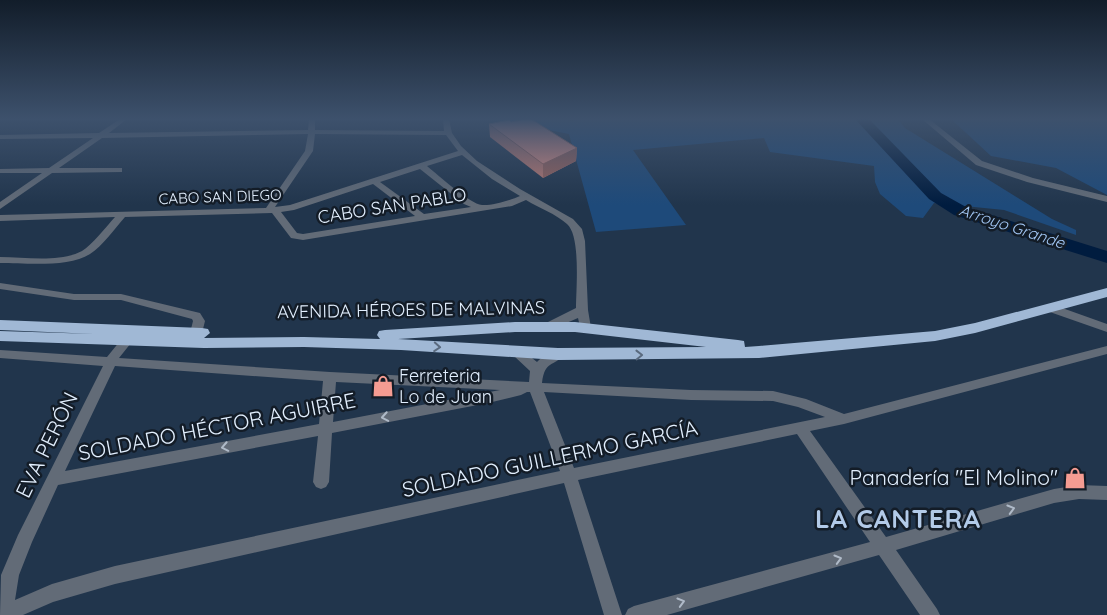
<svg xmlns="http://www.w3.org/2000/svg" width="1107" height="615" font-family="Quicksand,sans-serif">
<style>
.green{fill:#1e4a7a}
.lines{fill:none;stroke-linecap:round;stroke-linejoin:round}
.river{fill:#001c3f;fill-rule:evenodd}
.minor{fill:#626b77;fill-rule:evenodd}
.highway{fill:#a0b8d5;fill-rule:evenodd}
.wall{fill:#bd7a72}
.shaded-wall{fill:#9a635d}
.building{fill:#dc8e85;stroke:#9a635d}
.oneway{stroke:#5a6a7e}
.oneway2{stroke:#afbac8}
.labels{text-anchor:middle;stroke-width:5;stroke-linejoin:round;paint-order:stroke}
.far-street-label{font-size:15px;fill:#e2effe;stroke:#131c27}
.far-water-label{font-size:16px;font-style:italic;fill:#a3c8f6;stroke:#131c27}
.street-label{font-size:18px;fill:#e2effe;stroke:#131c27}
.poi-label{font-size:18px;fill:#e2effe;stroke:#131c27;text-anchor:start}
.near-street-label{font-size:21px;fill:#e2effe;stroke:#131c27}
.near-poi-label{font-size:21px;fill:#e2effe;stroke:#131c27;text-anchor:end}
.near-district-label{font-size:26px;font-weight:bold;letter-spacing:1px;fill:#b2cae8;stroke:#131c27}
</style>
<rect width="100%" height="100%" fill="#21354c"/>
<!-- green -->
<path class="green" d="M 507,119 L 566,119 L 571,121 L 581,119 L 898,119 L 905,128 L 1052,219 L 1076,230 L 1076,235 L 1004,210 L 934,203 L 923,218 L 906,216 L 880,194 L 875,182 L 874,166 L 770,152 L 764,138 L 633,150 L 686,225 L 596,232 L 569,134 L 504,121 Z
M 951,119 L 1107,119 L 1107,195 L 1056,168 L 991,156 Z"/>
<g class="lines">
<!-- river -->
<path class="river" d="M 855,119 L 869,119 L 941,193 L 966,207 L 1107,251 L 1107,263 L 954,215 L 929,199 Z"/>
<!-- minor -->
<path class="minor" d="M 120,119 L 127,119 L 109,133 L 308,130 L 309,119 L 315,119 L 315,130 L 444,131 L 443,119 L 449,119 L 452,133 L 461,146 L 477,161 L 520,189 L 573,219 L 582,229 L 585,241 L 588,310 L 591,328 L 585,332 L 581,331 L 578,318 L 548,331 L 542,327 L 544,324 L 576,308 C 576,290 581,236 567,224 C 556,214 539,208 526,200 L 512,206 L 303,240 L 291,238 L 272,213 L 125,217 C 115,228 102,247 90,254 C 68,268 25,263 0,263 L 0,257 C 25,257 59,263 82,251 C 92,245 106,227 115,217 L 0,221 L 0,215 L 266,208 L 305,151 L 308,134 L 102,138 L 59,168 L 122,168 L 122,172 L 52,173 L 0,209 L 0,202 L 42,173 L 0,173 L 0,169 L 49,168 L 93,138 L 0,139 L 0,135 L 99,133 ZM 315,134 L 446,135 L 458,151 L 290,205 L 275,207 L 313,151 ZM 462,155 L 492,179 L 520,196 C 511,200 491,206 482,205 C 470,204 438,175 427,166 ZM 420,169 L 464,204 L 471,207 L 424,214 L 380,182 ZM 373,184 L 415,216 L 303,234 L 297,233 L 281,212 L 294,210 Z
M 922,119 L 929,119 L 982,161 L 1033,178 L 1107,196 L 1107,202 L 1027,182 L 976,165 Z
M 0,283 L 74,294 L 121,294 L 200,313 L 205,321 L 202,333 L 196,337 L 190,333 L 193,321 L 192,319 L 121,300 L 74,300 L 0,289 Z
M 1051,304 L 1107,324 L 1107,332 L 1047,311 L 1045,308 L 1047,305 Z
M 133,329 L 139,333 L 119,358 L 330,372 L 529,382 L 530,371 L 514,356 L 512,353 L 514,350 L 522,350 L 537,362 C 543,356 553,348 562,351 L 564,354 C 554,368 545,359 542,383 L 691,390 L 773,391 L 806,399 L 844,414 L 1107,346 L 1107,354 L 844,424 L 810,431 L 886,537 L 1054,489 L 1079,485 L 1107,486 L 1107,500 L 1079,499 L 1054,503 L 896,550 L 937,609 L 940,615 L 920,615 L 879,555 L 667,615 L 625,615 L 628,609 L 634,606 L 870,542 L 797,434 L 578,480 L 622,615 L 604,615 L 564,483 L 115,584 L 53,602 L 23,615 L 0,615 L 1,575 L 18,535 L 103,366 L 0,358 L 0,350 L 107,357 L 129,330 ZM 115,366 L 323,381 L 319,424 L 65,471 ZM 336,382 L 500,390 L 333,422 ZM 527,392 L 530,392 L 560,471 L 115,566 L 52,584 L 15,600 L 19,575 L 32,542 L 58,485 L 318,436 L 313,482 L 316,487 L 321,489 L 326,487 L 329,482 L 332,433 L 488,403 L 521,395 ZM 544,392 L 691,400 L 773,401 L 798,407 L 825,417 L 574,468 Z"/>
<!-- highway -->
<path class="highway" d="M 1107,288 L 1107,297 L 975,333 L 935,341 L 759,358 L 558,360 L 401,350 L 304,347 L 204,348 L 0,341 L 0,331 L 95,334 L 0,330 L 0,320 L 202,328 L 208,329 L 210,333 L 204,338 L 304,337 L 380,339 L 377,335 L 379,331 L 385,330 L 515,322 L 575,322 L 738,340 L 744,341 L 745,347 L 759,346 L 935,331 L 975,323 ZM 515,332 L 575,332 L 706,347 L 558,348 L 398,339 Z"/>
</g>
<!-- wall -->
<path class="wall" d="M 511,122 L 577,148 L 576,161 L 543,178 L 490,137 L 489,124 Z"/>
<!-- shaded-wall -->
<path class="shaded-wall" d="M 577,148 L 576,161 L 543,178 L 543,164 Z"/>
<!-- building -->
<path class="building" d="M 525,119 L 531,119 L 577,148 L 543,164 L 489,124 L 509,120 L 511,122 Z"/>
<!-- one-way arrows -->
<defs><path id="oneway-chevron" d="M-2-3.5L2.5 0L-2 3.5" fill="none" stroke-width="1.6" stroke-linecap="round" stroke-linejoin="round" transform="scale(1.25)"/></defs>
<g class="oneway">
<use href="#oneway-chevron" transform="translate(437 347) rotate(4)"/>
<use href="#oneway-chevron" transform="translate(639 355) rotate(-1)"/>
</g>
<g class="oneway2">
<use href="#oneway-chevron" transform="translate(385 417) rotate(170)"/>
<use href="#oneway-chevron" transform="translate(225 447) rotate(169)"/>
<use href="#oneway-chevron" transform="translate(1011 509) rotate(-16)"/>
<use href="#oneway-chevron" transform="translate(838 559) rotate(-16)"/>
<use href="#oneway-chevron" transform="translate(681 602) rotate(-16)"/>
</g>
<!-- sky -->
<linearGradient id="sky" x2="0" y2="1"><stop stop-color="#121d2a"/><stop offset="0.58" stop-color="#3d516c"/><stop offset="1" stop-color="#3d516c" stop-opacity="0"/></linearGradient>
<rect width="1107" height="205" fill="url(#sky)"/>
<!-- icons -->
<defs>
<g id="shop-bare" transform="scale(1.725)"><path d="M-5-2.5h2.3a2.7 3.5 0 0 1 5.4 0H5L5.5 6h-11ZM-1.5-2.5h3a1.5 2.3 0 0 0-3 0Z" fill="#f59c92" stroke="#131c27" stroke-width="2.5" paint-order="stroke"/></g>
</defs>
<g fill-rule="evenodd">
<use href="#shop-bare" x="383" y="386"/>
<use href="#shop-bare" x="1075" y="478"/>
</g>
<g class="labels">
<!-- far-street labels -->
<g class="far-street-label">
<text transform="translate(220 197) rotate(-2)" y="5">CABO SAN DIEGO</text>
</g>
<!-- far-water labels -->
<g class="far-water-label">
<text transform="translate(1012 226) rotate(18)" y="6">Arroyo Grande</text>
</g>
<!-- street labels -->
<g class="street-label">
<text transform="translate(392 206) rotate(-9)" y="6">CABO SAN PABLO</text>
<text transform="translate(411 310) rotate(-1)" y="6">AVENIDA HÉROES DE MALVINAS</text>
</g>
<!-- poi labels -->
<g class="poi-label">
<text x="399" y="382">Ferreteria<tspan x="399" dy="21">Lo de Juan</tspan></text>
</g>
<!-- near-street labels -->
<g class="near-street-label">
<text transform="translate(217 427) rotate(-11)" y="7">SOLDADO HÉCTOR AGUIRRE</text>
<text transform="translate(47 445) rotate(-64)" y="7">EVA PERÓN</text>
<text transform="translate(550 459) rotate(-12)" y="7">SOLDADO GUILLERMO GARCÍA</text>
</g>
<!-- near-poi labels -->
<g class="near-poi-label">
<text x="1058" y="485">Panadería "El Molino"</text>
</g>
<!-- near-district labels -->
<g class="near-district-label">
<text x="898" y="528">LA CANTERA</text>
</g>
</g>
</svg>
